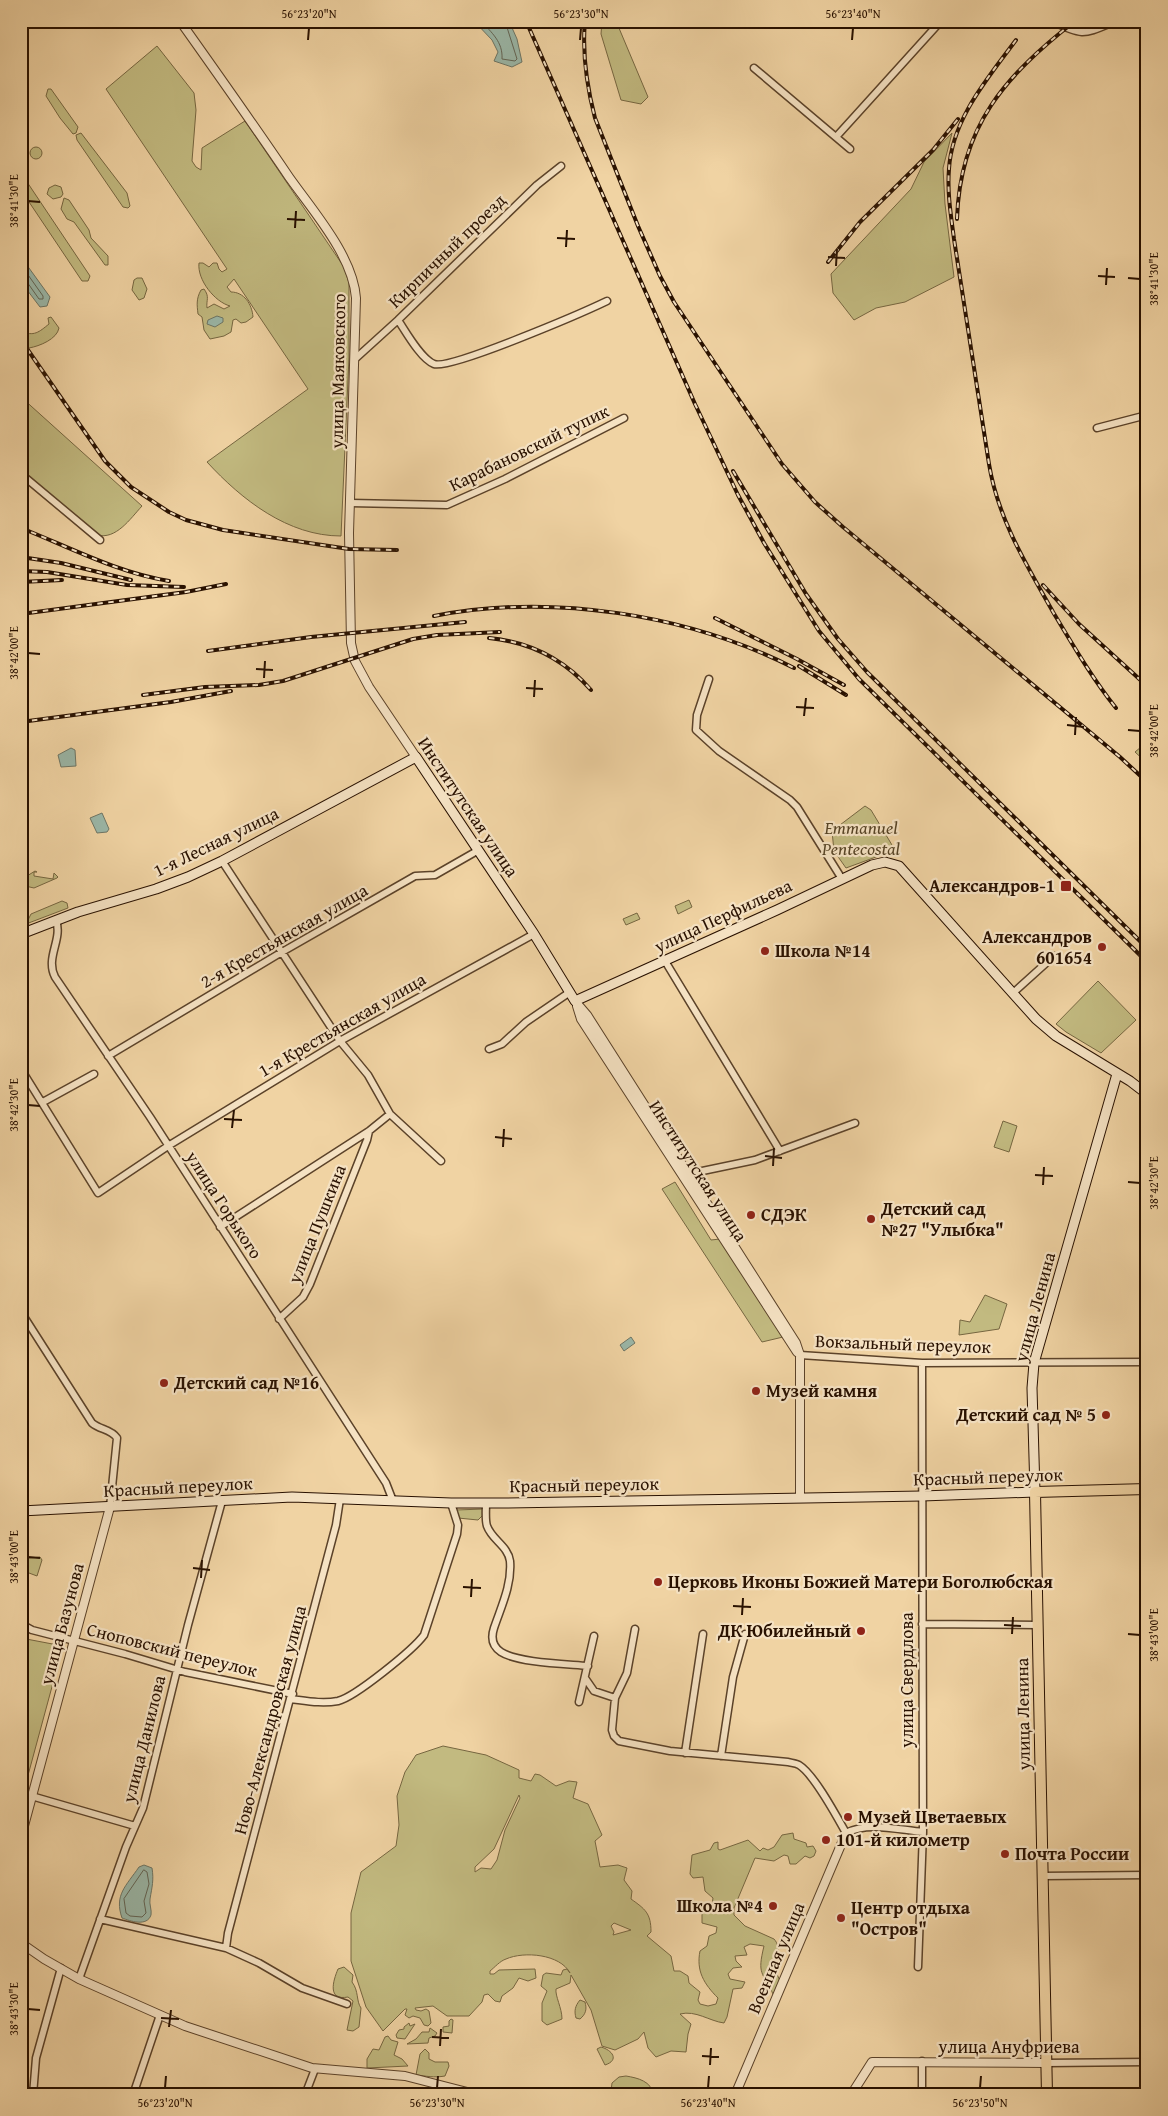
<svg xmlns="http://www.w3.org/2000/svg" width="1168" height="2116" font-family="'Gentium Book Plus',serif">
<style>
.green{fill:#c2ba80;stroke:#766640;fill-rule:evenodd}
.water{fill:#9ab7a8;stroke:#6d7565}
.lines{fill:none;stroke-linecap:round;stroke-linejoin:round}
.shore{stroke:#626454;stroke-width:1}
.minor-casing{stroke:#5b4229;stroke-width:9}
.tertiary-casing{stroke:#5b4229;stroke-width:10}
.secondary-casing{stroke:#291100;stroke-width:11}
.primary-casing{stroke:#291100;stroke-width:12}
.minor{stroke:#f5e2c3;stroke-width:6}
.tertiary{stroke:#f5e2c3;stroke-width:8}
.secondary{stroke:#f5e2c3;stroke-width:9}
.primary{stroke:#f0d3a3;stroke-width:10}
.rail-casing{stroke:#291100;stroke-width:4}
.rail{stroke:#f5e2c3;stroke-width:2;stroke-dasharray:5.5;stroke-linecap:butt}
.ticks{fill:none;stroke:#291100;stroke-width:2}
.poi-dot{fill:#8f2418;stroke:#f5e2c3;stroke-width:2}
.labels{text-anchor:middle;stroke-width:4.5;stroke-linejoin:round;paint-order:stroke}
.street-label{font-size:18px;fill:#291100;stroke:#f5e2c3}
.park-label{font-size:18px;font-style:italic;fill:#574426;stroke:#f5e2c3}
.poi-label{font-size:18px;font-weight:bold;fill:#291100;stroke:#f5e2c3;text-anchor:start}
.neatline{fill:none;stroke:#291100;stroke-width:2}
.ticks-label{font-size:12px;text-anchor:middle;fill:#291100}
</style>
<rect width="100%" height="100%" fill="#f0d3a3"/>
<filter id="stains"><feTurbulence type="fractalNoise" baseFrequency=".004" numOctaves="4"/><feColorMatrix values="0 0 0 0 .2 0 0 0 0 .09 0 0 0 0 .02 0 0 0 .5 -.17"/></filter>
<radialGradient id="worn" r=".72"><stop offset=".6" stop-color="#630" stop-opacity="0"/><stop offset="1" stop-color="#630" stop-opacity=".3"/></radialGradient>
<!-- green -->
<path class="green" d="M 602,21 L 616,21 L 648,97 L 641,104 L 621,100 L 601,34 Z
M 157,46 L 194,93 L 196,110 L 192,161 L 196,167 L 201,170 L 202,148 L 245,121 L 344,267 L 349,283 L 349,357 L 341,536 C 288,536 242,500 207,462 L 308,389 L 234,279 L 227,287 L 231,292 C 244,292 252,304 253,317 L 246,322 L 241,323 L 236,319 L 233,320 L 231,332 L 224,336 L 210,339 L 204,330 L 202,317 L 198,314 C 197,305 196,299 201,290 L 204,289 C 210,297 206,300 207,308 L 214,304 L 224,309 L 230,306 C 215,302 197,280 199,263 L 203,263 L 209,267 L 213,263 L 217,263 L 219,269 L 222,272 L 227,269 L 106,89 Z
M 48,89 L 51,89 L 78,127 L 76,133 L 73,134 L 60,118 L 46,96 Z
M 81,133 L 127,193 L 130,206 L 128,208 L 123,207 L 77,140 L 76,135 Z
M 952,133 L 943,168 L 945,204 L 954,277 L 905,302 L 876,308 L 854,320 L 833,293 L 831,274 L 911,189 L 924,162 Z
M30 153a6 6 0 1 1 12 0a6 6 0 1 1-12 0Z
M 21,173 L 90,276 L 88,281 L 82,281 L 21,190 Z
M 55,185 L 61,187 L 63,194 L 61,197 L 53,199 L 47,194 L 49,188 Z
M 64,198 L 69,200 L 89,230 L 91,238 L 108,256 L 108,265 L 105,265 L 74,222 L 67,219 L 61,209 Z
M 137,278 L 142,278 L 147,289 L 144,298 L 139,300 L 132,290 L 134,280 Z
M 51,317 L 59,328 C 57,339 40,346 29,348 L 21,338 L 21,331 C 34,337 39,332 49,324 L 48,318 Z
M 21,397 L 142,506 C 130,519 116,540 97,535 L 21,469 Z
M 1147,742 L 1147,763 L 1135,752 Z
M 865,806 L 871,810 L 895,850 L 846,868 L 834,851 L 832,831 Z
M 35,871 L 37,872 L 34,872 L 34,876 L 53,879 L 54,873 L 58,877 L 57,878 L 34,888 L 21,885 L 27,876 Z
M 689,900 L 692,907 L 678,914 L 675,906 Z
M 62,901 L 67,903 L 68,908 L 26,924 L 31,914 Z
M 637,913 L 640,919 L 626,925 L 623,919 Z
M 1098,981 L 1136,1020 L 1101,1053 L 1066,1032 L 1056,1024 Z
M 1003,1121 L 1017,1126 L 1009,1152 L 994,1147 Z
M 675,1182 L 711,1240 L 720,1239 L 783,1337 L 762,1342 L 662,1189 Z
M 985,1295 L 1007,1304 L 999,1329 L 959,1335 L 960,1320 L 970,1322 Z
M 484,1509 L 485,1513 L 478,1520 L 458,1518 L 456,1510 Z
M 40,1557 L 42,1560 L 37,1576 L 21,1570 L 21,1559 Z
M 21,1638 L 63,1646 L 27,1779 L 21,1781 Z
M 443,1746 L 486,1755 L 519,1770 L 519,1778 L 531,1781 L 535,1774 L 540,1775 L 556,1786 L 569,1781 L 577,1782 L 573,1798 L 588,1804 L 602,1835 L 595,1841 L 600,1867 L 618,1865 L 627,1868 L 624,1880 L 632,1891 L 631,1899 C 645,1909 651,1913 651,1932 L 647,1936 L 671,1956 L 674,1971 L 680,1971 L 688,1976 L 689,1983 L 700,1992 L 698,2000 L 700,2004 L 708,2006 L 716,2004 L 718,1998 C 704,1984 696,1971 700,1951 L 707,1946 L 709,1936 L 716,1933 L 717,1927 L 702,1923 L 702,1914 L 712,1905 L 713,1898 L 705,1891 L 703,1877 L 693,1878 L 690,1874 L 692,1855 L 710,1850 L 714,1843 L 718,1842 L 718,1849 L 720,1850 L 748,1840 L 760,1851 L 763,1848 L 768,1850 L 774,1847 L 782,1835 L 793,1833 L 794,1839 L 806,1843 L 807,1847 L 813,1846 L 816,1851 L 814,1856 L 810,1858 L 805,1856 L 796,1864 L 790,1864 L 788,1856 L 784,1855 L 774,1861 L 755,1858 L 734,1908 L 734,1915 L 745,1926 L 774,1939 C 782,1948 776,1956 773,1965 L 780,1981 L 774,1996 C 762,1971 757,1975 764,1946 L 750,1944 L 744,1947 L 747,1955 L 735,1956 L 736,1961 L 742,1967 L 733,1968 L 728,1974 L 730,1979 L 745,1982 L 742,1988 L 733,1989 L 727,2017 L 724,2023 C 709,2021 696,2010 680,2014 L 691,2024 L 688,2034 L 686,2052 L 671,2051 L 656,2057 L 648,2048 L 644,2032 L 638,2039 L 615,2050 L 602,2046 L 591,2010 L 571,1975 L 570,1983 L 556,1989 C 555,1996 562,2008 562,2019 L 547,2025 L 542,2021 L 542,2003 L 547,1991 L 541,1986 L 543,1975 L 546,1973 L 561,1975 L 563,1970 L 567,1969 L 570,1973 C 560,1954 524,1951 506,1959 C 500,1961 495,1967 490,1971 L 490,1974 L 494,1974 L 499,1970 L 535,1969 L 536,1978 L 528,1981 L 519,1978 L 513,1988 L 502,1996 L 500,2002 L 495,2001 L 488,1994 L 484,1995 L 482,2002 L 469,2016 L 447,2016 L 433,2006 L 415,2008 L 416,2010 L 421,2011 L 426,2009 L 429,2011 L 431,2023 L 428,2026 L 424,2025 L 420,2018 L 413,2016 L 409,2018 L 405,2015 L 407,2009 L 405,2009 L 383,2031 L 366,2007 L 351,1961 L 351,1913 L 361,1872 L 396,1846 L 399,1825 L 397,1796 L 405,1772 L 416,1755 ZM 519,1795 L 520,1798 L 505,1830 L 497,1860 L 491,1869 L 481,1868 L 475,1872 L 475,1867 L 494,1849 ZM 614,1923 L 631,1930 L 613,1935 L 614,1932 L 611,1926 Z
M 344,1967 L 353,1975 L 352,1982 C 359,1991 356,2001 361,2008 L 359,2027 L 353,2031 L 347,2030 L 353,2001 L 348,1997 C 327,2001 333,1981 338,1969 Z
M 580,2000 L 585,2002 C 587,2009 586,2014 580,2019 L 576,2018 C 574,2011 575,2006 580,2000 Z
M 451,2019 L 453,2020 L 452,2033 L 443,2032 L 443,2027 L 449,2026 L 449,2021 Z
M 409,2023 L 410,2026 L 415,2024 L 405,2039 L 397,2038 L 396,2035 L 399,2030 L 404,2029 L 404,2027 Z
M 430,2028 L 437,2033 L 435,2036 L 429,2038 L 428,2043 L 407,2044 L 416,2039 L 422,2032 L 429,2032 Z
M 388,2036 L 391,2040 L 398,2042 L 394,2055 L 402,2059 L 408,2066 L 367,2068 L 367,2059 L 373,2049 L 379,2050 L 385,2037 Z
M 601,2047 C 612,2050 620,2060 605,2065 L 597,2049 Z
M 425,2049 L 429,2053 L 429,2059 L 435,2062 L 448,2062 L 449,2066 L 445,2076 C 434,2078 426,2076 416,2075 L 420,2054 Z
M 626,2076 C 638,2078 651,2081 654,2095 L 619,2095 L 611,2091 L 612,2083 L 619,2077 Z"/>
<!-- water -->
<path class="water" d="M 474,21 L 509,21 L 517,39 L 522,62 L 512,67 L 494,61 L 498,52 L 492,40 Z
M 21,257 L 50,297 L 47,306 L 40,307 L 21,282 Z
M 217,316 L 223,318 L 223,322 L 215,327 L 207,324 L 208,320 Z
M 71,748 L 75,750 L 76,766 L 61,767 L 58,755 Z
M 102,813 L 109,829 L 107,832 L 97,833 L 90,818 Z
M 631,1337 L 635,1343 L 624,1351 L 620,1345 Z
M 144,1865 L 152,1868 C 154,1880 152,1887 150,1899 C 149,1904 152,1910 151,1915 C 147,1927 130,1921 122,1918 C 114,1895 126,1886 139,1867 Z"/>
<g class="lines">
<!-- shore -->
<path class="shore" d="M 481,21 C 492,33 503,42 502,59 L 515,61 L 517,59 L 505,21
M 21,265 L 43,296 L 43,299 L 39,299 L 27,282 L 21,280
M 144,1870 L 147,1872 L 149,1884 L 144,1901 L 146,1913 L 142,1917 L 130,1916 L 126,1913 L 124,1899 Z"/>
<!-- minor casing -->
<g class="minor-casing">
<path id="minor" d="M 1052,21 C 1084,37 1084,34 1116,21
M 754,68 L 850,149
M 836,137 L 941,21
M 398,320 C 406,332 421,359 434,364 C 450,370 584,312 607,301
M 355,359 L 398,320 L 537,185 L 561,166
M 1097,428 L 1147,415
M 21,474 L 100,540
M 350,503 L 447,505 L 505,479 L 624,418
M 709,679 L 697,715 L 696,730 L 719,751 L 790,800 L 797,807 L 842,879
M 222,861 L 340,1041 L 368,1075 L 390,1114 L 441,1161
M 56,920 C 63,940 45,957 55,977 L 150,1117 L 386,1483 L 393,1501
M 665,961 L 780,1151
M 1013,993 L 1054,956
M 489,1049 L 502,1044 L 526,1022 L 570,992
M 108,1056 L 282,952 L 415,876 L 435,875 L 477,851
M 21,1069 L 98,1193 L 168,1146 L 340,1041 L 534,934
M 43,1102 L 94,1074
M 688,1174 L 755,1160 L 855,1123
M 220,1227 L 369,1131 L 390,1114
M 21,1312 L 92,1423 C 100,1430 111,1429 117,1438 L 110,1507
M 279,1319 L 303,1297 L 310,1284 L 367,1140 L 369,1131
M 800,1355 L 922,1363 L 1147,1362
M 486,1503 C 486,1510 485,1520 487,1526 C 492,1540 508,1546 510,1561 C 512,1585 501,1607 494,1628 C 491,1637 492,1646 501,1652 C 518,1663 567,1664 588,1666
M 21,1624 L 32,1630 L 125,1654 L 185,1672 L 293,1694
M 922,1624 L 1037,1625
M 635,1629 L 627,1673 L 615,1698 L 612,1730 L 614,1736 L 619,1741 L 670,1751 L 788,1762 C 791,1763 796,1763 799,1765 C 814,1774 837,1817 846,1833 C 868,1821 899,1830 923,1832
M 585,1678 L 594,1691 L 615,1698
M 291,1699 C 307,1701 322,1704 338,1701 C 355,1697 413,1650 424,1635 L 457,1534 L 458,1525 L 451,1503
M 579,1702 L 594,1636
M 685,1753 L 703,1634
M 721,1756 L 733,1677 L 745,1634
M 21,1793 L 135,1826
M 1043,1876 L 1147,1875
M 100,1919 L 226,1948 L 259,1963 L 302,1988 L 347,2004
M 226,1948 L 228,1933 L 336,1525 L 340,1499
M 918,1967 L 923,1832 L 922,1363
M 79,1979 L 126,1847 L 143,1808 L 188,1625 L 222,1501
M 922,2061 L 922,2095
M 1046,2063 L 1147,2062
M 33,2095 L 36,2058 L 61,1968
M 133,2095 L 160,2015
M 305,2095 L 315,2069"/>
</g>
<!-- tertiary casing -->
<g class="tertiary-casing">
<path id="tertiary" d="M 180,21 C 217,73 253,124 289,177 C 313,211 353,256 356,298 L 349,533 L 351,643 L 355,661 L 369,687 L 416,757
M 575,1001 L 587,1015 L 796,1343 L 800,1355 L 800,1498
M 577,1006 L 581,1019 L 797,1352
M 21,1837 L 110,1507
M 21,1943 L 44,1959 L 79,1979 L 185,2026 L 312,2068 L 405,2076 L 479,2095
M 735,2095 L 846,1833
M 851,2095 L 872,2062 L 1046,2063"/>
</g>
<!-- secondary casing -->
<g class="secondary-casing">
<path id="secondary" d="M 21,934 L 78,912 L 156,889 L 188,877 L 222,861 L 416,757 L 534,934 L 575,1001 L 777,910 L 872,865 L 885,862 L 899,866 L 1036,1019 L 1056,1036 L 1130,1081 L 1147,1094
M 21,1511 L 292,1497 L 451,1503 L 505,1503 L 922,1496 L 1035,1492 L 1032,1388 L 1034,1363 L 1117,1074"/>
</g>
<!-- primary casing -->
<g class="primary-casing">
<path id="primary" d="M 1047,2095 L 1035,1492 L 1147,1489"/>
</g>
<!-- minor -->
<use href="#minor" class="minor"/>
<!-- tertiary -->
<use href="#tertiary" class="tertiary"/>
<!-- secondary -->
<use href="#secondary" class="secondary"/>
<!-- primary -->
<use href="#primary" class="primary"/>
<!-- rail casing -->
<g class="rail-casing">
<path id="rail" d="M 526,21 L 695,404 L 738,495 L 764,543 L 819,631 L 859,679 L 1147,962
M 585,21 C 582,54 587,87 595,118 L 638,226 L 660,276 L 674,302 L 782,464 L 815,502 L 843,527 L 1120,757 L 1147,782
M 1016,40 C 988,78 952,119 949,169 C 947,192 951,216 954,239 L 989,464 C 998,519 1026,564 1053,612 C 1073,645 1092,678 1116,708
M 957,219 C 960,126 1005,76 1075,21
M 828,262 L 860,222 L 933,150 L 958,119
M 21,340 L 105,461 L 131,487 L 169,512 L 186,520 L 223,530 L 349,549 L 397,550
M 733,471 L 806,594 L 838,639 L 867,672 L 1147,948
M 21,528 C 69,547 118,573 169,581
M 21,557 L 61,563 L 131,580
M 21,571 L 47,572 L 127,585 L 184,587
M 21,582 L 62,580
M 1043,585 L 1079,624 L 1147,686
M 21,614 L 186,592 L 226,584
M 434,616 C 551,593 688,614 794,668
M 715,618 L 797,659 L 844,685
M 489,638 C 530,642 564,659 591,690
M 208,651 L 311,637 L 465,622
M 799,666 L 846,695
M 143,695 L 205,687 L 259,685 L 283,681 L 413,639 L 437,635 L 500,632
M 21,722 L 171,702 L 231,691"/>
</g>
<!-- rail -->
<use href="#rail" class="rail"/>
</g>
<!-- ticks -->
<path class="ticks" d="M 308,40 L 309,28M 580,40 L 581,28M 852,40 L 853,28M 28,201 L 40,202M 287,219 L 305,220M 295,228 L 296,211M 557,238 L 575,239M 566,247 L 567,230M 828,257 L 845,258M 836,266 L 837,249M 1098,276 L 1115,277M 1128,278 L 1140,279M 1106,285 L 1107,268M 28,653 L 40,654M 256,669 L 273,670M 264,678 L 265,661M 526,688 L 543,689M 534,697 L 535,680M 796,707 L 814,708M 804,716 L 806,698M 1067,725 L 1084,727M 1128,730 L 1140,731M 1075,735 L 1076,717M 28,1105 L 40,1106M 224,1119 L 242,1120M 232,1128 L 234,1110M 495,1137 L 512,1139M 503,1147 L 504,1129M 765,1156 L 782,1158M 773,1166 L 774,1148M 1035,1175 L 1053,1176M 1128,1182 L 1140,1183M 1043,1185 L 1044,1167M 28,1557 L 40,1558M 193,1568 L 210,1570M 201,1578 L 202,1560M 463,1587 L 481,1588M 471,1597 L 472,1579M 733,1606 L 751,1607M 742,1615 L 743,1598M 1004,1625 L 1021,1626M 1012,1634 L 1013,1617M 1128,1634 L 1140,1635M 28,2009 L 40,2010M 161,2018 L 179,2019M 169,2027 L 171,2010M 432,2037 L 449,2038M 440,2046 L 441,2029M 702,2056 L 719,2057M 710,2065 L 711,2048M 165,2088 L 166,2076M 437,2088 L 438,2076M 708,2088 L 709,2076M 980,2088 L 981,2076"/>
<!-- markers -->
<g class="poi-dot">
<rect x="1060" y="880" width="12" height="12" rx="2.5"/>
<circle cx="1102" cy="947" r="5"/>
<circle cx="765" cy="951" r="5"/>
<circle cx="751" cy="1215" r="5"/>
<circle cx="871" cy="1219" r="5"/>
<circle cx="164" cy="1383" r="5"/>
<circle cx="756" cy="1391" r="5"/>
<circle cx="1106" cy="1415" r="5"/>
<circle cx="658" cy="1582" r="5"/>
<circle cx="861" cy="1631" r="5"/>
<circle cx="848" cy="1817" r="5"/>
<circle cx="826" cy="1840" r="5"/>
<circle cx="1005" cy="1854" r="5"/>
<circle cx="773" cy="1906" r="5"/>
<circle cx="841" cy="1918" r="5"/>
</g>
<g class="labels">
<!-- street labels -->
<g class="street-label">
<text transform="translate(447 251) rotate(-44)" y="6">Кирпичный проезд</text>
<text transform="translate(338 371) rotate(-89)" y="6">улица Маяковского</text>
<text transform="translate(529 448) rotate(-26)" y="6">Карабановский тупик</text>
<text transform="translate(468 807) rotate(56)" y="6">Институтская улица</text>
<text transform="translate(216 842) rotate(-26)" y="6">1-я Лесная улица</text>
<text transform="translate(723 916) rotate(-25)" y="6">улица Перфильева</text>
<text transform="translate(284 936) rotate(-30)" y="6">2-я Крестьянская улица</text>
<text transform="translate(342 1025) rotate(-30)" y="6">1-я Крестьянская улица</text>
<text transform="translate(698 1171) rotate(57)" y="6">Институтская улица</text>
<text transform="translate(224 1205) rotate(57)" y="6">улица Горького</text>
<text transform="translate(317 1224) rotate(-68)" y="6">улица Пушкина</text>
<text transform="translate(1035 1307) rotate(-75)" y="6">улица Ленина</text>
<text transform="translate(903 1344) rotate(2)" y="6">Вокзальный переулок</text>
<text transform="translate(988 1477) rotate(-2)" y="6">Красный переулок</text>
<text transform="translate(584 1485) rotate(-1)" y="6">Красный переулок</text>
<text transform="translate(178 1487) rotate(-3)" y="6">Красный переулок</text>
<text transform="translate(62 1624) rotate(-75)" y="6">улица Базунова</text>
<text transform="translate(172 1650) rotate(14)" y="6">Сноповский переулок</text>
<text transform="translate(907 1680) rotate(-90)" y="6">улица Свердлова</text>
<text transform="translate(1023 1714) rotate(-91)" y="6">улица Ленина</text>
<text transform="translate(270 1720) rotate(-75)" y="6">Ново-Александровская улица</text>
<text transform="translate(144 1739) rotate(-76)" y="6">улица Данилова</text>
<text transform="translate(776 1958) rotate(-67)" y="6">Военная улица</text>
<text x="1009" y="2053">улица Ануфриева</text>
</g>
<!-- park labels -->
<g class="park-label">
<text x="861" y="834">Emmanuel<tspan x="861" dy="21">Pentecostal</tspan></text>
</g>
<!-- poi labels -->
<g class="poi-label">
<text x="1055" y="892" text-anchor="end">Александров-1</text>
<text x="1092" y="943" text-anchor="end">Александров<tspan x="1092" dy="21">601654</tspan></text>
<text x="775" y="957">Школа №14</text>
<text x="881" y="1215">Детский сад<tspan x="881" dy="21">№27 "Улыбка"</tspan></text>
<text x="761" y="1221">СДЭК</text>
<text x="174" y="1389">Детский сад №16</text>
<text x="766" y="1397">Музей камня</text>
<text x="1096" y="1421" text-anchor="end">Детский сад № 5</text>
<text x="668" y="1588">Церковь Иконы Божией Матери Боголюбская</text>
<text x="851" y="1637" text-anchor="end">ДК Юбилейный</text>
<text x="858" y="1823">Музей Цветаевых</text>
<text x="836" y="1846">101-й километр</text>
<text x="1015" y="1860">Почта России</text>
<text x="763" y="1912" text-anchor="end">Школа №4</text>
<text x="851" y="1914">Центр отдыха<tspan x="851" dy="21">"Остров"</tspan></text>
</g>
</g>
<!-- margin -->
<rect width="1168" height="2116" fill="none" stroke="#f0d3a3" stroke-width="55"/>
<rect x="28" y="28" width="1112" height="2060" class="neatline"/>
<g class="ticks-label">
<text x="309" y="18">56°23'20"N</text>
<text x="581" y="18">56°23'30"N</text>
<text x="853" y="18">56°23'40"N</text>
<text transform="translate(14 201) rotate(-90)" y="4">38°41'30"E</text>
<text transform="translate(1154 279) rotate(-90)" y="4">38°41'30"E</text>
<text transform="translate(14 653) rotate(-90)" y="4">38°42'00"E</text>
<text transform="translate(1154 731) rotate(-90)" y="4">38°42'00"E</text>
<text transform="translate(14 1105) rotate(-90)" y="4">38°42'30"E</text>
<text transform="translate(1154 1183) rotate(-90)" y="4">38°42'30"E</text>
<text transform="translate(14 1557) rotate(-90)" y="4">38°43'00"E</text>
<text transform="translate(1154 1635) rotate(-90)" y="4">38°43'00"E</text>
<text transform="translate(14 2009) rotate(-90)" y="4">38°43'30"E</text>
<text x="165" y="2107">56°23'20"N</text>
<text x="437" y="2107">56°23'30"N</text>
<text x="708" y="2107">56°23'40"N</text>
<text x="980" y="2107">56°23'50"N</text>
</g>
<rect width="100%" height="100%" filter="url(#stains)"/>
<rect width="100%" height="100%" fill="url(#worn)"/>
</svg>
